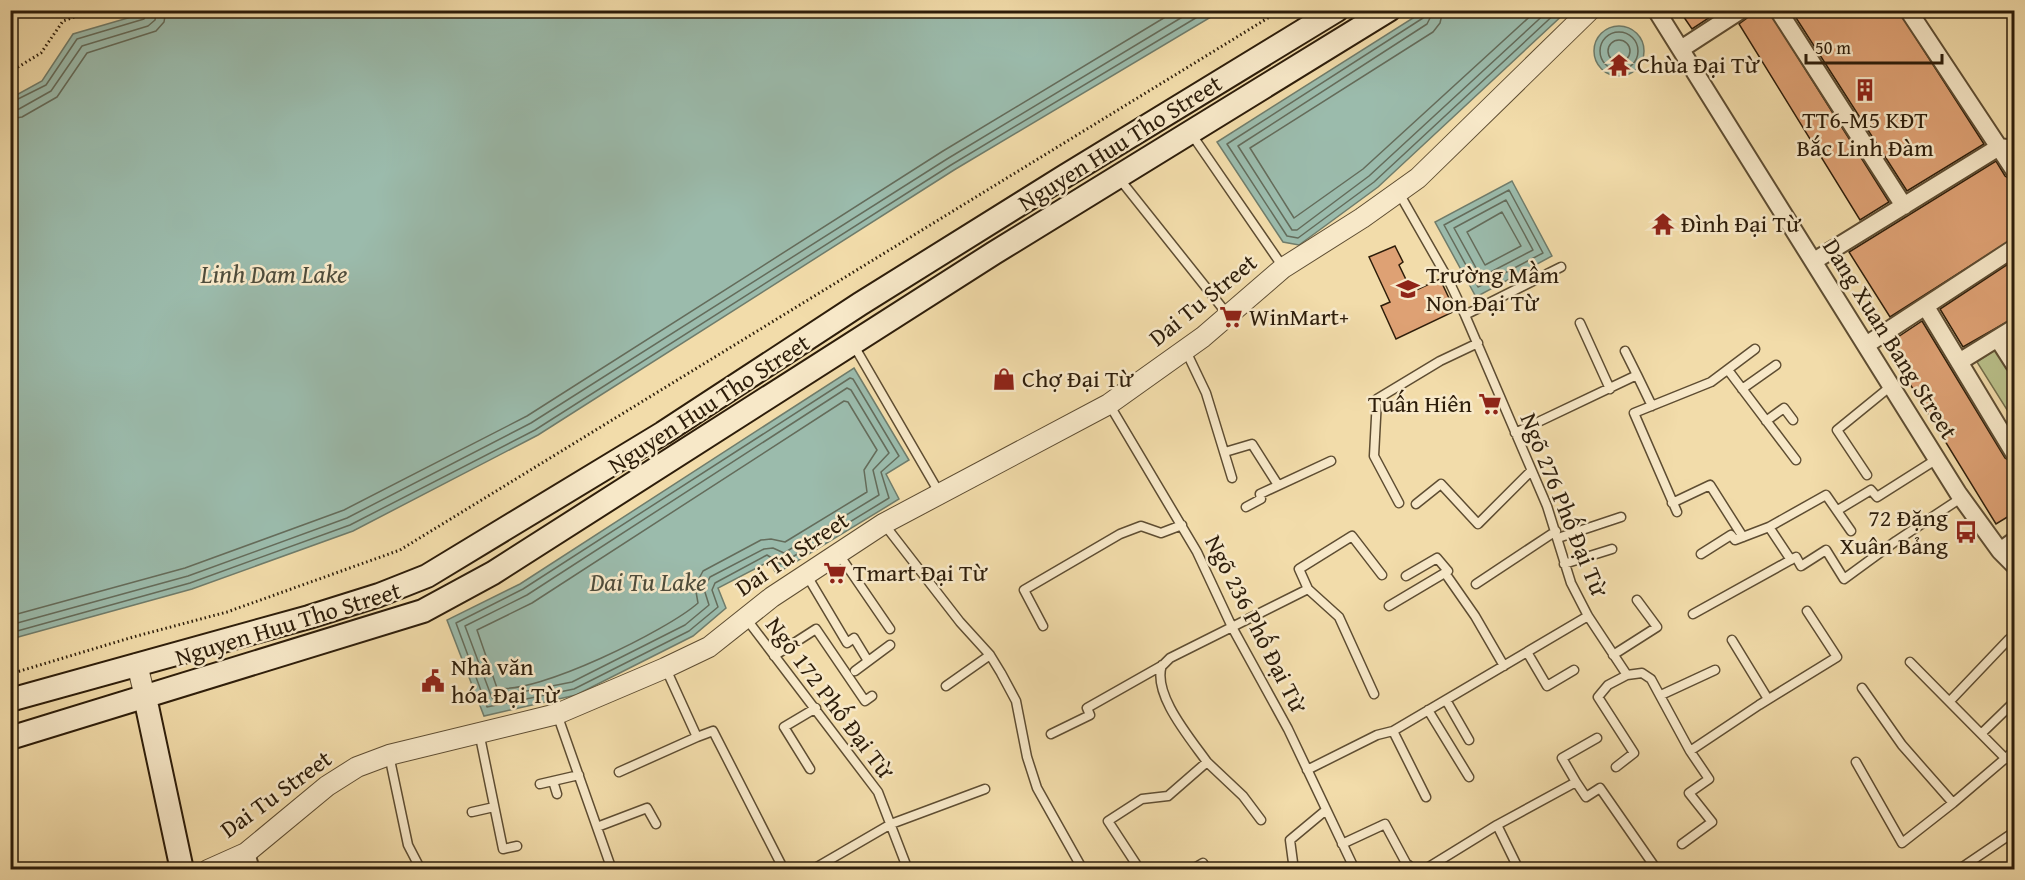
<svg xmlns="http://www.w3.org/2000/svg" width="2025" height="880" font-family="'Gentium Book Plus',serif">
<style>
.green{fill:#b9c08a;stroke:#736e4a;stroke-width:1.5}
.water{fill:#9bbbac;stroke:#6f7c6b;stroke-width:1.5}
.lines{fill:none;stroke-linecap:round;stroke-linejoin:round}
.shore{stroke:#646c5b;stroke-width:1.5}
.building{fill:#dea174;stroke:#2d1d0a;stroke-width:1.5}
.service-casing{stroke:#5e4d32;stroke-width:11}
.minor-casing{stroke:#5e4d32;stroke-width:20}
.tertiary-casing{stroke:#5e4d32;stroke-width:22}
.secondary-casing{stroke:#2d1d0a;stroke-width:26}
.path{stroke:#2d1d0a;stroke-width:3;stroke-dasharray:1.5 3;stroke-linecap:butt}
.service{stroke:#f7e8c8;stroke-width:8}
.minor{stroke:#f7e8c8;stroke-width:16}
.tertiary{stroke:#f7e8c8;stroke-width:20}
.secondary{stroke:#f7e8c8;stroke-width:22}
.labels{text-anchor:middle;stroke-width:5;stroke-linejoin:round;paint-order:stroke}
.poi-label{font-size:24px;fill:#2d1d0a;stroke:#f7e8c8;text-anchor:start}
.street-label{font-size:24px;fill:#2d1d0a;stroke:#f7e8c8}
.water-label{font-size:26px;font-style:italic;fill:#4e4c3b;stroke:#f7e8c8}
</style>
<rect width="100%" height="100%" fill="#f2dcaa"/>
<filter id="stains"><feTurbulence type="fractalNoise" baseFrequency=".00333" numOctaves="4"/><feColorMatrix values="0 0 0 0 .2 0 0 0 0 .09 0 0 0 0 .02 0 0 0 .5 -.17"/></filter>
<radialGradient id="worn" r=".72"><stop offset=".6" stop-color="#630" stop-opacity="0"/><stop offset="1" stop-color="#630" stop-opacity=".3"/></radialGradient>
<!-- green -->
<path class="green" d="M 1998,348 L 2014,374 L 2014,421 L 1977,362 Z"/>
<!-- water -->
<path class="water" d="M 152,11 L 152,10 L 1221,11 L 954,170 L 538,435 L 353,531 L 192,589 L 11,639 L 11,98 L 42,81 L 73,34 Z
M 1424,11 L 1567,11 L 1378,187 L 1299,245 L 1283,242 L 1217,142 Z
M1594 51a25 25 0 1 1 50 0a25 25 0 1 1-50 0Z
M 1512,181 L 1552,256 L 1476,297 L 1435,222 Z
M 854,368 L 909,460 L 886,474 L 899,499 L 776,574 L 770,561 L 718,588 L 726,608 L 693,636 L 576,695 L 484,716 L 447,620 L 520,584 Z"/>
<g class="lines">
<!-- shore -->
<path class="shore" d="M 1426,10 L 1423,18 L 1227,144 L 1287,236 L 1298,238 L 1374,182 L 1559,10
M 1434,10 L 1427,24 L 1238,146 L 1292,230 L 1297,230 L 1369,176 L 1549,10
M 1443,10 L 1440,23 L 1433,32 L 1250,148 L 1294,218 L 1363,169 L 1537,10
M1600 51a19 19 0 1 1 38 0a19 19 0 1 1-38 0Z
M1608 51a11 11 0 1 1 22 0a11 11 0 1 1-22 0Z
M 10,103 L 46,85 L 77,39 L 144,19 L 149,10
M 10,110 L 19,109 L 51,91 L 82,46 L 148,26 L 155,20 L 157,10
M 10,119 L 22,117 L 57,97 L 87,53 L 156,31 L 164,22 L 166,10
M 1509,190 L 1543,253 L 1478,287 L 1444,225 Z
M 1506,200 L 1533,250 L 1481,277 L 1454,228 Z
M 1502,212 L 1521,246 L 1485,265 L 1467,232 Z
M 850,378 L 853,379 L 899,456 L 881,472 L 889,498 L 781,564 L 767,555 L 715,583 L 712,590 L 718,607 L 689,631 L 574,689 L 487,707 L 456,623 L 523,589 Z
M 847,388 L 851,390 L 889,453 L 873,470 L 879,495 L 784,553 L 773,548 L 764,549 L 710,577 L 704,589 L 709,605 L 685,625 L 572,682 L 492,698 L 465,626 L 527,595 Z
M 844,401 L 848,402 L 877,450 L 864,470 L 867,492 L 785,542 L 771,539 L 761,540 L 703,571 L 695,586 L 698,603 C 668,630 536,695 497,688 L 477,630 L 532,603 Z
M 10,616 L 185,568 L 344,510 L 527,416 L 943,151 L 1177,10
M 10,625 L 188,576 L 347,518 L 531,423 L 947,159 L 1194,10
M 10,633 L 190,583 L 350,525 L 535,430 L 951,165 L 1209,10"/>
</g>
<!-- building -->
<path class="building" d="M 1679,10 L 1721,10 L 1692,29 Z
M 1751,10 L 1768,10 L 1889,202 L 1860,220 L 1739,24 L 1747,18 Z
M 1791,10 L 1898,10 L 1984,144 L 1907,191 Z
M 1996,161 L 2005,176 L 2014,182 L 2014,238 L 1890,317 L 1849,252 Z
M 1395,246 L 1403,262 L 1399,265 L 1412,292 L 1440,279 L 1455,311 L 1396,339 L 1381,306 L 1390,302 L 1369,257 Z
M 2014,260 L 2014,318 L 1963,347 L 1940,309 Z
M 1922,321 L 2005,458 L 2014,464 L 2014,513 L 1996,524 L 1886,345 Z"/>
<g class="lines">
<!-- service casing -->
<g class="service-casing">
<path id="service" d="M 1190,132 L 1283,267
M 1118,177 L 1228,315
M 1399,193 L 1448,279 L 1465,315 L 1547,506 L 1571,583 L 1588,616 L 1627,675 L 1642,673 L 1651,679 L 1690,751 L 1709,779 L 1689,793 L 1712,822 L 1682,844
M 1465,315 L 1561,267
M 1580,323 L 1610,389
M 853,344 L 940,494
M 1185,349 L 1206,393 L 1232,478
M 1625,351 L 1637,375
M 1728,370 L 1796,460
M 1742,389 L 1776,365
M 1109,404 L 1197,552 L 1232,627 L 1288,729 L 1355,870
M 1766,421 L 1784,408 L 1793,420
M 1515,433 L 1637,375 L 1652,406
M 1225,452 L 1252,444 L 1278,485
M 1867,475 L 1837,430 L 1891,386
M 1399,503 L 1374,456 L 1377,399 L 1440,361 L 1478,343
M 1672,503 L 1710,485 L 1743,537
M 1416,504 L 1441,484 L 1478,524 L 1531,471
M 1246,507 L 1261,499 L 1260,494 L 1331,461
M 1838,510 L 1871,490 L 1877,497 L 1937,459
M 1677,512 L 1634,413 L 1711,382 L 1755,349
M 884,524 L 960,622 L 990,655 L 1001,673 L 1016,701 L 1027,757 L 1037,788 L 1083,870
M 1769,527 L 1791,560
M 1558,538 L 1621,517
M 838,553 L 890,629
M 1701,554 L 1731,535 L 1735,540 L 1769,527 L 1826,495 L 1851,531
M 1564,564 L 1612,549
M 1445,573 L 1475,616 L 1504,666
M 806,574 L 847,643 L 854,638 L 868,661
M 1476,584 L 1556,531
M 1308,589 L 1299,569 L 1352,536 L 1382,575
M 1389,606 L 1448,571 L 1437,558 L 1406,576
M 1693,614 L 1796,557 L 1801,566 L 1826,550 L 1844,579 L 1896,541 L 1961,498
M 745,617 L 878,792 L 908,870
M 1043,626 L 1024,590 L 1120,534 L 1141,526 L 1161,533 L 1182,525
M 1732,640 L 1768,699
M 1527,652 L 1547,686 L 1574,670
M 1613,655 L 1657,627 L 1637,600
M 774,656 L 816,629 L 865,701 L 872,696
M 1910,662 L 2006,759
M 666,669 L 697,737 L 713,731 L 784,870
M 855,671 L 890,645
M 946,686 L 990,655
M 1862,688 L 1902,745 L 1953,803 L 2014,751
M 1661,695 L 1715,670
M 1446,700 L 1469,740
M 1950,701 L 2009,639
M 1428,710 L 1469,777
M 557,714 L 612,870
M 1393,731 L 1426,797
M 479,732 L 503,849 L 517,846
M 1982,733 L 2014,702
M 1051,734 L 1090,715 L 1087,708 L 1163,665 L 1170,658 L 1308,589 L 1339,617 L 1374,694
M 1690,751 L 1759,705 L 1837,657 L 1807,611
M 389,755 L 408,845 L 421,870
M 1207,762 L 1243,796 L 1261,820
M 1856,762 L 1902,843 L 1953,803
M 1616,767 L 1634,753 L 1598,697 L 1608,685 L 1627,675
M 810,769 L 784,727 L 816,708
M 1307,770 L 1377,735 L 1393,731 L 1588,616
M 619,772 L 697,737
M 553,781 L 557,794
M 1576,782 L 1562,758 L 1597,738
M 540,784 L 579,775
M 472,812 L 494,807
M 1497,825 L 1576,782 L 1586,797 L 1600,788 L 1657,870
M 597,827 L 647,808 L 656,824
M 1342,844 L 1385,824 L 1406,863 L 1414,870
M 819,870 L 817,867 L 891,824 L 985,789
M 1140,870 L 1108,821 L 1142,799 L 1168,796 L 1207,762 C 1190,738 1152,694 1162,665
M 1191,870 L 1203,863 L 1207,870
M 1294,870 L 1290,840 L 1326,810
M 1424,870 L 1497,825 L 1519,870
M 1958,870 L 2014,832"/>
</g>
<!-- minor casing -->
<g class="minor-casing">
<path id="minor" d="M 1656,10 L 1958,493 L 2000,551 L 2014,565
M 1778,10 L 1904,206
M 1908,10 L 2014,170
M 1681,49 L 1741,10
M 1814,261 L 1999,147 L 2014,149
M 1926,307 L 2014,453
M 1998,339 L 2014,364
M 1866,345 L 2014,248
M 1959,362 L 2014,328
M 2000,551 L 2014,541
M 246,853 L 251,870"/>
</g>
<!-- tertiary casing -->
<g class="tertiary-casing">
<path id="tertiary" d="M 137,664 L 145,697
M 208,870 L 246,853 L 327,786 L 357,767 L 389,755 L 557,714 L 665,668 L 709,647 L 772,597 L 883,524 L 1109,404 L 1203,337 L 1283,268 L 1362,218 L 1418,178 L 1590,10"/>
</g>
<!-- secondary casing -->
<g class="secondary-casing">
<path id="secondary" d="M 145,697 L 182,870
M 10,700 L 309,617 L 379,595 L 427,576 L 663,433 L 860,304 L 1065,176 L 1337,10
M 10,738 L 423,611 L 493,573 L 994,253 L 1389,10"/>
</g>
<!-- path -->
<path class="path" d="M 10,72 L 41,53 L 63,21 L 95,10
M 10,674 L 133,637 L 227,612 L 400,550 L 1281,10"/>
<!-- service -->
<use href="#service" class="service"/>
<!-- minor -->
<use href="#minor" class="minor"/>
<!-- tertiary -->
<use href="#tertiary" class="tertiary"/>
<!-- secondary -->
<use href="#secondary" class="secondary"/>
</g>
<!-- icons -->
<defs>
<g id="temple-bare" transform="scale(1.8)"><path d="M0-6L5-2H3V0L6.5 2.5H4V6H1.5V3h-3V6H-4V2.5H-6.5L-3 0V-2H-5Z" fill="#8f2418" stroke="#f7e8c8" stroke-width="2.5" paint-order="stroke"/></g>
<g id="building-bare" transform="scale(1.8)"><path d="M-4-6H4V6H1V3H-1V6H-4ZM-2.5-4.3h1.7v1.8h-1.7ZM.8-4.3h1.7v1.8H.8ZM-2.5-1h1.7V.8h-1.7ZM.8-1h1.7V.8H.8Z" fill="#8f2418" stroke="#f7e8c8" stroke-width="2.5" paint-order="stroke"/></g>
<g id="school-bare" transform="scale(1.8)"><path d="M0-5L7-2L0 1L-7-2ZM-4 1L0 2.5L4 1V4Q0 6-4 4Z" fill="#8f2418" stroke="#f7e8c8" stroke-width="2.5" paint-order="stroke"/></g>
<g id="supermarket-bare" transform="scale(1.8)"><path d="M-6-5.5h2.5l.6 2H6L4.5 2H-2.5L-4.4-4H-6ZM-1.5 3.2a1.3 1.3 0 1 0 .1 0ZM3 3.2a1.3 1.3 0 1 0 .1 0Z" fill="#8f2418" stroke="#f7e8c8" stroke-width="2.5" paint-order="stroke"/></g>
<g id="shop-bare" transform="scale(1.8)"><path d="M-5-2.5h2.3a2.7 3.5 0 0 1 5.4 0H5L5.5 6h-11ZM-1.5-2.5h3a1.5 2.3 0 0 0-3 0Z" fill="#8f2418" stroke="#f7e8c8" stroke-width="2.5" paint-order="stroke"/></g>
<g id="bus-bare" transform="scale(1.8)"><path d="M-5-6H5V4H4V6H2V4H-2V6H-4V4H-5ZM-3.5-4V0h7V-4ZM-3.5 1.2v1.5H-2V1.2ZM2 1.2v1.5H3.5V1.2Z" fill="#8f2418" stroke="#f7e8c8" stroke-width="2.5" paint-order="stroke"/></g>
<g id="civic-bare" transform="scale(1.8)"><path d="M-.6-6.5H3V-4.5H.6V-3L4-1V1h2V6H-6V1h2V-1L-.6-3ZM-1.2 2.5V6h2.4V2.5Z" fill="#8f2418" stroke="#f7e8c8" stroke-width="2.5" paint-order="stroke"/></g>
</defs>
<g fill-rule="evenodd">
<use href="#temple-bare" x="1619" y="65"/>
<use href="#building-bare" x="1865" y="90"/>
<use href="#temple-bare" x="1663" y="224"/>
<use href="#school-bare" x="1408" y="289"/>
<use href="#supermarket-bare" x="1231" y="317"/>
<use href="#shop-bare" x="1004" y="379"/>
<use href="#supermarket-bare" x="1490" y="404"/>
<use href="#bus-bare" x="1966" y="532"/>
<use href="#supermarket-bare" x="835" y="573"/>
<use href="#civic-bare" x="433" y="681"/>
</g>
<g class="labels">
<!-- poi labels -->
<g class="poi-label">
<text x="1637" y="73">Chùa Đại Từ</text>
<text x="1865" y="128" text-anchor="middle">TT6-M5 KĐT<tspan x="1865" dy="28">Bắc Linh Đàm</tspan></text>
<text x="1681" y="232">Đình Đại Từ</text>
<text x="1426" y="283">Trường Mầm<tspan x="1426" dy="28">Non Đại Từ</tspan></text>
<text x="1249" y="325">WinMart+</text>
<text x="1022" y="387">Chợ Đại Từ</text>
<text x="1472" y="412" text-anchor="end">Tuấn Hiên</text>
<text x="1948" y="526" text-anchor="end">72 Đặng<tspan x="1948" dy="28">Xuân Bảng</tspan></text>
<text x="853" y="581">Tmart Đại Từ</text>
<text x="451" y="675">Nhà văn<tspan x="451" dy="28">hóa Đại Từ</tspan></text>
</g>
<!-- street labels -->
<g class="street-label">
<text transform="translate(1120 143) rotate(-32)" y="8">Nguyen Huu Tho Street</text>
<text transform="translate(1203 300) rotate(-39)" y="8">Dai Tu Street</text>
<text transform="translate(1890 339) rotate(58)" y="8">Dang Xuan Bang Street</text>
<text transform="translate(709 404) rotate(-33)" y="8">Nguyen Huu Tho Street</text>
<text transform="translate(1564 505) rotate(68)" y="8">Ngõ 276 Phố Đại Từ</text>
<text transform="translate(792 554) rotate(-34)" y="8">Dai Tu Street</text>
<text transform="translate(288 624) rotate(-17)" y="8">Nguyen Huu Tho Street</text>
<text transform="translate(1256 624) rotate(63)" y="8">Ngõ 236 Phố Đại Từ</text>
<text transform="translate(830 698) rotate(53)" y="8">Ngõ 172 Phố Đại Từ</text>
<text transform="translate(276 794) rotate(-36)" y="8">Dai Tu Street</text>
</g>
<!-- water labels -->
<g class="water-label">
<text x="274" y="283">Linh Dam Lake</text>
<text x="648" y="591">Dai Tu Lake</text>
</g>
</g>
<!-- margin -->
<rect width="2025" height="880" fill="none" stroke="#f2dcaa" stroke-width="36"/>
<rect x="12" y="12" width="2001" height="856" fill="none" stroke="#2d1d0a" stroke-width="3"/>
<rect x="18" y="18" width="1989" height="844" fill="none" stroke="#2d1d0a" stroke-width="1.5"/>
<!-- scale -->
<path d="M1806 54v9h136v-9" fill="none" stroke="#2d1d0a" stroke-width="3"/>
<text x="1815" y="54" font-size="18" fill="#2d1d0a" stroke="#f7e8c8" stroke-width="4.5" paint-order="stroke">50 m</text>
<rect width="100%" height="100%" filter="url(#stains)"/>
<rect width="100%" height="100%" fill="url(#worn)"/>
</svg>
